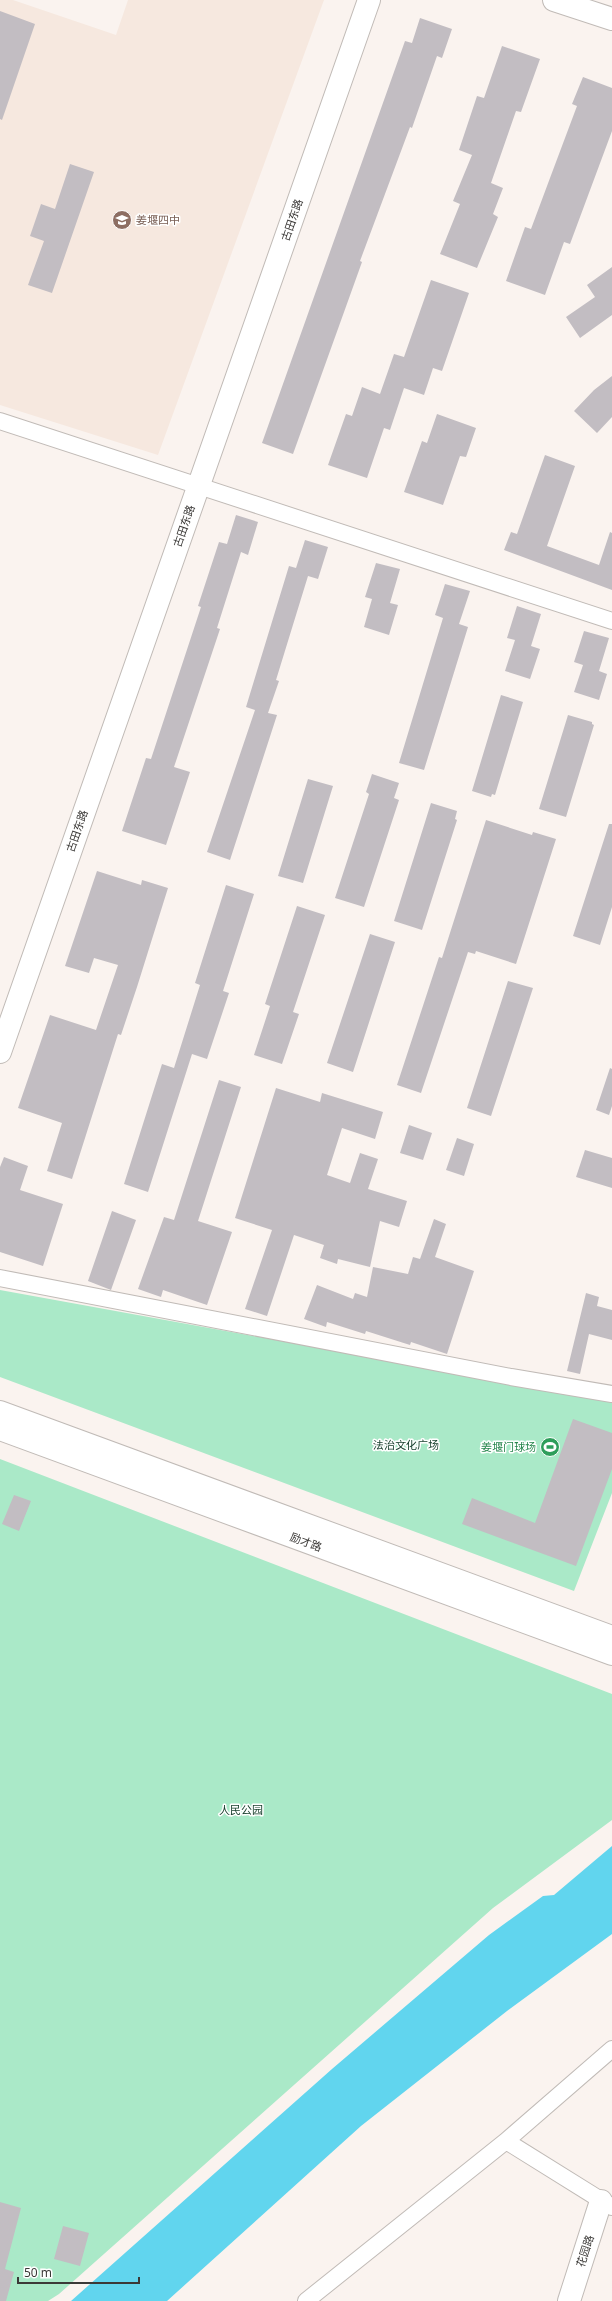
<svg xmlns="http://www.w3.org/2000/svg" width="612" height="2301" font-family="'Noto Sans','Noto Sans SC',sans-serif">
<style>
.built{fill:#f6e8df}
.green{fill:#aae9c8}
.water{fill:#61d5ee}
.building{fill:#c2bdc2}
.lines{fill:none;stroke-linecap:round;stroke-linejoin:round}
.street-casing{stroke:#c1bbb7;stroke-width:18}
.secondary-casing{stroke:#c1bbb7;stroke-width:24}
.street{stroke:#fff;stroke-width:16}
.secondary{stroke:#fff;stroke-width:22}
.labels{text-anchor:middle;stroke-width:3;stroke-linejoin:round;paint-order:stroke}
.education-label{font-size:11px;fill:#785e54;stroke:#fff;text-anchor:start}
.street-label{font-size:11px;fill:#3b3937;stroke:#fff}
.park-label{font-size:11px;fill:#18402e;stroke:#fff}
.leisure-label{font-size:11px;fill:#27864d;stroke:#fff;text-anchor:end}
</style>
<rect width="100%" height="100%" fill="#faf3ef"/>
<!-- built -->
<path class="built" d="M 0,0 L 13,0 L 116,35 L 128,0 L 324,0 L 158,455 L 0,405 Z"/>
<!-- green -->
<path class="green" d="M 0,1290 L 612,1401 L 612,1493 L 574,1591 L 0,1377 Z
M 0,1459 L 612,1694 L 612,1820 L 493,1908 L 59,2294 L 48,2301 L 0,2301 Z"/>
<!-- water -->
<path class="water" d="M 612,1846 L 612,1934 L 507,2011 L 361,2126 L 167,2301 L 71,2301 L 332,2069 L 489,1935 L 543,1896 L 554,1895 Z"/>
<!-- building -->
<path class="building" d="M 0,11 L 35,24 L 2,120 L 0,119 Z
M 420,18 L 452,29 L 442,58 L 437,56 L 412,128 L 410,127 L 360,261 L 362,262 L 293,454 L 262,443 L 405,41 L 412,43 Z
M 502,46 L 540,59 L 521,112 L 516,111 L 491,183 L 503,188 L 493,214 L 498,217 L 477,268 L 440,254 L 460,204 L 453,201 L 472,155 L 459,150 L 477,96 L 484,98 Z
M 583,77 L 612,88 L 612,131 L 570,244 L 564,242 L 545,295 L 506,281 L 525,227 L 531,229 L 550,178 L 577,106 L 572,104 Z
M 70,164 L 94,172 L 52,293 L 28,285 L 44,241 L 30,236 L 41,204 L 55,209 Z
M 612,267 L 612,315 L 580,338 L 566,317 L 595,297 L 587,285 Z
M 431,280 L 469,293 L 442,371 L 433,368 L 424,395 L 404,388 L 390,430 L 384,428 L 367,478 L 328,465 L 346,414 L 352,416 L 362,387 L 380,394 L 394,354 L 404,357 Z
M 612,376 L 612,417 L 597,433 L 574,411 L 594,390 Z
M 437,414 L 476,428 L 466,457 L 460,456 L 443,505 L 404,492 L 422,441 L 427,443 Z
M 545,455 L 575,466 L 547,546 L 599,565 L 610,532 L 612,533 L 612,590 L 504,550 L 511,532 L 517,534 Z
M 236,515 L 258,522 L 248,555 L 241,552 L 217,628 L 220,629 L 174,767 L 190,772 L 166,845 L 122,831 L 146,758 L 151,759 L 201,607 L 198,606 L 219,542 L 227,544 Z
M 305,540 L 328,547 L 318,579 L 308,576 L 276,680 L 279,681 L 268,713 L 277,715 L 230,860 L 207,852 L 255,710 L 246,707 L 289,566 L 296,568 Z
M 376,563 L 400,569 L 390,603 L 398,605 L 389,635 L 364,627 L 372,599 L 365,597 Z
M 445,584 L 470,591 L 459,624 L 468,627 L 424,770 L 399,763 L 443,618 L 435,615 Z
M 517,606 L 541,614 L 531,646 L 540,649 L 530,679 L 505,671 L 515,640 L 507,638 Z
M 584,631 L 609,638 L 599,671 L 607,674 L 599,700 L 574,692 L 583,665 L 574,662 Z
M 501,695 L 523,702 L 495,795 L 492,794 L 491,797 L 472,791 Z
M 568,715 L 592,722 L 592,724 L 594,725 L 566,817 L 539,809 Z
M 372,774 L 399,783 L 394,798 L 399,800 L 364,907 L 335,898 L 369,794 L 366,792 Z
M 308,779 L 333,786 L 303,883 L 278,876 Z
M 431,803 L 457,811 L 455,819 L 457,820 L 422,930 L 394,921 Z
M 486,820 L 532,835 L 533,832 L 556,839 L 516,964 L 476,951 L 475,954 L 468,952 L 421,1093 L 397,1085 L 439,957 L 442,958 Z
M 609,824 L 612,824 L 612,907 L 600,945 L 573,936 Z
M 97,871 L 141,885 L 142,880 L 168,888 L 137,987 L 121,1035 L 118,1034 L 72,1179 L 47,1171 L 62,1123 L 18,1108 L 50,1015 L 96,1030 L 118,965 L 94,958 L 89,973 L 65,966 Z
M 226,885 L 254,894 L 223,991 L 229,993 L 207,1059 L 192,1054 L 148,1192 L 124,1184 L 162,1064 L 174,1068 L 200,985 L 195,983 Z
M 297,906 L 325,915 L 293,1012 L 299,1014 L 282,1064 L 254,1055 L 270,1006 L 265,1004 Z
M 370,934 L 395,942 L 353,1072 L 327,1063 Z
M 508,981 L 533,988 L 491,1116 L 467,1108 Z
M 610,1068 L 612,1069 L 612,1106 L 609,1115 L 596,1110 Z
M 219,1080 L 241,1087 L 198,1221 L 232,1232 L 207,1305 L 163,1290 L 161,1297 L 138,1289 L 164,1217 L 174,1220 Z
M 276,1088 L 320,1102 L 322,1093 L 383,1112 L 375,1139 L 342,1128 L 327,1175 L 350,1183 L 360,1153 L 378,1159 L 368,1189 L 407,1201 L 399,1227 L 380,1221 L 370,1267 L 338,1259 L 337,1264 L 320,1258 L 324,1245 L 294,1235 L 267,1316 L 245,1309 L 272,1230 L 235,1218 Z
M 409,1125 L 432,1133 L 423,1160 L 400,1153 Z
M 457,1138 L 474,1144 L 464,1176 L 446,1170 Z
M 585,1150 L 612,1158 L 612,1188 L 576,1177 Z
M 4,1157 L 28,1166 L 20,1190 L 63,1204 L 43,1266 L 0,1252 L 0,1167 Z
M 112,1211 L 136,1220 L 111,1290 L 88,1281 Z
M 434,1219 L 446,1224 L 435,1257 L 474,1271 L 447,1354 L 411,1342 L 410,1345 L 366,1331 L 365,1334 L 327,1322 L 326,1327 L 304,1319 L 317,1285 L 353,1299 L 355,1293 L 367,1297 L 373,1267 L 408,1274 L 413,1257 L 420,1259 Z
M 586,1293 L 599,1297 L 597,1306 L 612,1310 L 612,1340 L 589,1334 L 580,1374 L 567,1371 Z
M 573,1419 L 612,1433 L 612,1469 L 576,1566 L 462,1524 L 472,1498 L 535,1523 Z
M 14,1495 L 31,1501 L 19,1531 L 2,1524 Z
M 0,2202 L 21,2208 L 5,2269 L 14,2272 L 6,2301 L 0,2301 Z
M 63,2226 L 89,2233 L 80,2266 L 54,2259 Z"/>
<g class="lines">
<!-- street casing -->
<g class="street-casing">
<path id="street" d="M 0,421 L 612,621
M 0,1278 L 511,1377 L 612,1394
M 506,2141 L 612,2207
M 306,2301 L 506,2141 L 612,2049"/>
</g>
<!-- secondary casing -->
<g class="secondary-casing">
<path id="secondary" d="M 554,0 L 612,19
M 0,1052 L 369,0
M 0,1412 L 612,1637
M 0,1429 L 612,1654
M 569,2301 L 601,2201"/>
</g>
<!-- street -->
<use href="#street" class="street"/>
<!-- secondary -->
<use href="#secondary" class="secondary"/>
</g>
<!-- icons -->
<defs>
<g id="school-disc" transform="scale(1)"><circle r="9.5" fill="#8d6e63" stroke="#fff"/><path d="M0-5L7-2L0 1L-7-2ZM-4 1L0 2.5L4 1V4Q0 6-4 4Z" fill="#fff"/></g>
<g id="stadium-disc" transform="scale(1)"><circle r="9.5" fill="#2e9e5b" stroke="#fff"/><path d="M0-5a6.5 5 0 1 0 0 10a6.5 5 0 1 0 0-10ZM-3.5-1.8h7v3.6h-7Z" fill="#fff"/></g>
</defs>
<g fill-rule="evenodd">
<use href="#school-disc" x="122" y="220"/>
<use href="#stadium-disc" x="550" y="1447"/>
</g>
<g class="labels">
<!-- education labels -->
<g class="education-label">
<text x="136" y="224">姜堰四中</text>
</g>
<!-- street labels -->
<g class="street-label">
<text transform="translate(292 220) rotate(-71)" y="4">古田东路</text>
<text transform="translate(184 526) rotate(-71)" y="4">古田东路</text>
<text transform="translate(77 831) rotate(-71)" y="4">古田东路</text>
<text transform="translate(306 1542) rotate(20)" y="4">励才路</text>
<text transform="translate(585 2251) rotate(-72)" y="4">花园路</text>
</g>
<!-- park labels -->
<g class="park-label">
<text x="406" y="1449">法治文化广场</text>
<text x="241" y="1814">人民公园</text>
</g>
<!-- leisure labels -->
<g class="leisure-label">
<text x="536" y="1451">姜堰门球场</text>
</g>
</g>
<!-- scale -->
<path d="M18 2277v6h121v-6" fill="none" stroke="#3b3937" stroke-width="2"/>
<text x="24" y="2277" font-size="12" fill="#3b3937" stroke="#ffffff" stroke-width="3" paint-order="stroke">50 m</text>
</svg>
